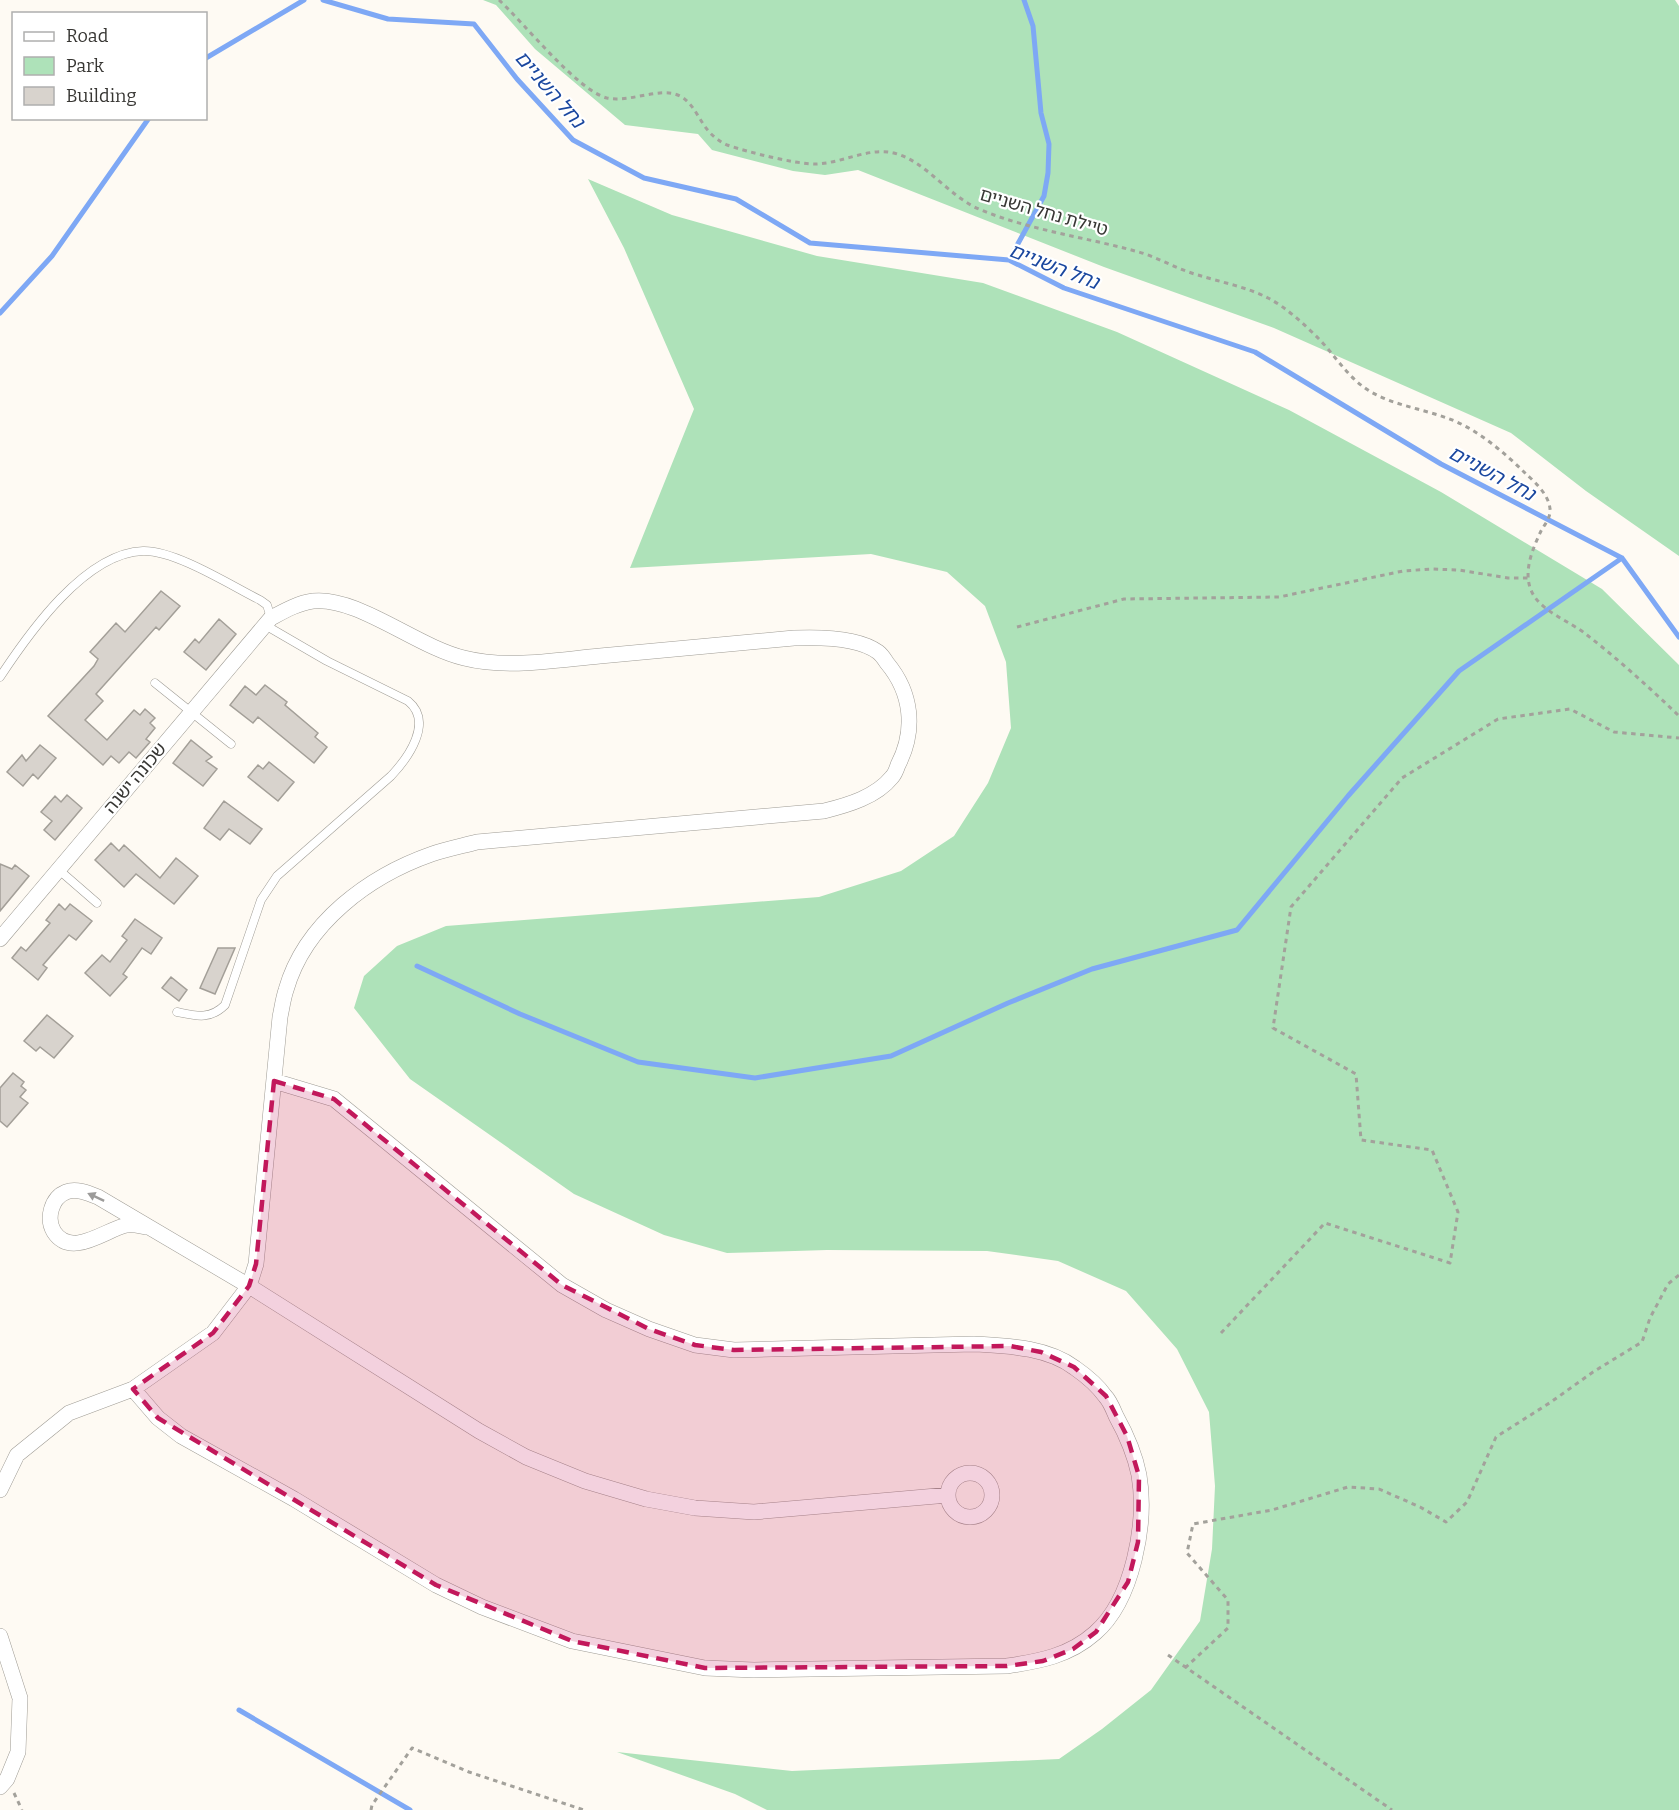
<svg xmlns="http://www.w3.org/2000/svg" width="1679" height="1810" font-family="Bitter,'Noto Sans Hebrew',serif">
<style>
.green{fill:#aee2b9}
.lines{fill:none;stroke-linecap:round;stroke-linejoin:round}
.stream{stroke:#7ea8f5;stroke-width:5}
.building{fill:#d8d3cd;stroke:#a39f98;stroke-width:1.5}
.lane-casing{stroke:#9f9c95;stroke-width:9}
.street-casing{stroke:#9f9c95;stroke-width:16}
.path{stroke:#a3a19b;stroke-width:3;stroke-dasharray:4.5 4.5;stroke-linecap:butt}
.lane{stroke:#fff;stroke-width:8}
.street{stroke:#fff;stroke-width:15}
.oneway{fill:#9c9b9a}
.marked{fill:#c2185b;fill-opacity:0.2;stroke:#c2185b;stroke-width:4.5;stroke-dasharray:12 8;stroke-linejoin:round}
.labels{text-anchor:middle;stroke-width:4.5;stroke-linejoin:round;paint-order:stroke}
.street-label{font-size:18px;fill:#383734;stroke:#fff}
.water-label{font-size:20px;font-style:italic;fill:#1a479f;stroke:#fff}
</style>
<rect width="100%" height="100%" fill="#fefaf3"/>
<!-- green -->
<path class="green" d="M 483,0 L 1675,0 L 1679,6 L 1679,556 L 1586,491 L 1511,433 L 1274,328 L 1104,267 L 858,170 L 825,175 L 793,171 L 712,150 L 698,134 L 625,125 L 535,49 L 496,5 Z
M 588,179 L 672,215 L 817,256 L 983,283 L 1117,332 L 1289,410 L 1441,492 L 1602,589 L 1679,665 L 1679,1810 L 767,1810 L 735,1794 L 617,1752 L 792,1771 L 1059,1759 L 1102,1729 L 1151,1690 L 1200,1621 L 1212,1549 L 1215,1486 L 1209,1412 L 1177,1349 L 1126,1291 L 1058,1261 L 987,1251 L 827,1250 L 727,1253 L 664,1235 L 574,1194 L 410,1079 L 354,1008 L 364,976 L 397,946 L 446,926 L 819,897 L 901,871 L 954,836 L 988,783 L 1011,728 L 1006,662 L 985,606 L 947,572 L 871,554 L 630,568 L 694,409 L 624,248 Z"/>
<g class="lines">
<!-- stream -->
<path class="stream" d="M 323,0 L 388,19 L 474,24 L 517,79 L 573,140 L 644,178 L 736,199 L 810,243 L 1009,260 L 1064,288 L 1255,352 L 1441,464 L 1622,558 L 1679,637
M 206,58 L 304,0
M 1009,260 L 1044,196 L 1048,173 L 1049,144 L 1041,113 L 1033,26 L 1024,0
M 0,313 L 52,256 L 149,118
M 417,966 L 520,1014 L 638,1062 L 755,1078 L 891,1056 L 1008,1003 L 1092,969 L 1237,930 L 1348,796 L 1459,671 L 1622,558
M 239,1710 L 410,1810"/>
</g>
<!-- building -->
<path class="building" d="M 161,591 L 180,606 L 159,630 L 156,627 L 96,694 L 103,701 L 85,720 L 107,740 L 134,710 L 140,715 L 145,709 L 155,718 L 150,723 L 155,728 L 146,739 L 150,742 L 136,758 L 129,752 L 119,763 L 111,756 L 103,765 L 48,716 L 94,666 L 98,659 L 90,652 L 116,623 L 125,632 Z
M 219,619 L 236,634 L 206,670 L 184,652 L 195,639 L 199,643 Z
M 265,685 L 287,702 L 285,705 L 318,733 L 315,737 L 327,747 L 314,763 L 258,717 L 253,723 L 230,705 L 245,686 L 256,695 Z
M 191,740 L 212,757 L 206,761 L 217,769 L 203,786 L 173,763 Z
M 40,745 L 56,758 L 38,779 L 33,774 L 23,786 L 7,772 L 22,755 L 26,761 Z
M 269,762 L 294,782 L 278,801 L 248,777 L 258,765 L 263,769 Z
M 67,795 L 82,808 L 55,840 L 44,830 L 52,821 L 41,812 L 55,796 L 61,802 Z
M 224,801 L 262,829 L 250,844 L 229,829 L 220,840 L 204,828 Z
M 111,843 L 119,851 L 124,845 L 160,878 L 176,858 L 198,876 L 174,904 L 136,874 L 124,887 L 95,860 Z
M 0,864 L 12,869 L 15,865 L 29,876 L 0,911 Z
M 59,904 L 65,910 L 70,904 L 92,921 L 76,940 L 69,935 L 43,965 L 47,968 L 38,980 L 12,958 L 21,947 L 26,951 L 50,923 L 46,920 Z
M 135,919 L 162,938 L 151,954 L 142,948 L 123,974 L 127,977 L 110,996 L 85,973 L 102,955 L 110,962 L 127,940 L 122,936 Z
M 218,948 L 235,948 L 215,994 L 200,988 Z
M 171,977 L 187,990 L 179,1001 L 162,988 Z
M 47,1015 L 73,1036 L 54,1058 L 40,1047 L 36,1051 L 24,1041 Z
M 13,1073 L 24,1082 L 21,1086 L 26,1090 L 20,1097 L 28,1103 L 7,1127 L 0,1121 L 0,1088 Z"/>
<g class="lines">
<!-- lane casing -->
<g class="lane-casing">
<path id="lane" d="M 0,677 C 29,633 85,553 143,551 C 175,550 230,585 260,600 L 267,605 L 271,618
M 155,683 L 231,744
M 59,870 L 97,903
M 177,1012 C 196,1016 210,1020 225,1005 L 261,900 L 277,876 L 391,776 C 408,758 434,722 408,701 L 327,661 L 265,625"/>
</g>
<!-- street casing -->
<g class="street-casing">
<path id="street" d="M 0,939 L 271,618 C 284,611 298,603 313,601 C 357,596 417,647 464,658 C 507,669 556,660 600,656 C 664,650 729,644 794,638 C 818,637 858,637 878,652 C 882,655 885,660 887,663 C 912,693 916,730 898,765 C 897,768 895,774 892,777 C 876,797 848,805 824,811 L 477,842 C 462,846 447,849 432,854 C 369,876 305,923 286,990 C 283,999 282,1008 280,1017 L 256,1264 L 249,1286 L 213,1333 L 133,1389 L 69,1413 L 17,1455 L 0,1490
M 146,1227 C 140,1226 134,1224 127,1225 C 106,1229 72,1259 54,1232 C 46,1219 51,1198 66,1192 C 76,1188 88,1193 98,1197 L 249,1286 L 479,1431 L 526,1457 L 585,1481 L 646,1499 L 695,1508 L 754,1512 L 948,1495
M 133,1389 L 158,1418 L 181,1436 L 294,1499 L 436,1585 L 482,1607 L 572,1641 L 705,1668 L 754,1670 L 1007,1666 C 1040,1661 1069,1656 1095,1633 C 1133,1600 1147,1523 1139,1475 C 1135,1455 1126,1434 1116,1416 C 1113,1409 1110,1401 1105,1396 C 1098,1386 1085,1375 1075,1368 C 1047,1347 1008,1346 974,1344 L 734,1350 L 695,1345 L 649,1329 L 606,1310 L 562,1285 L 334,1099 L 274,1081
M948 1495a22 22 0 1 1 44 0a22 22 0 1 1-44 0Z
M 0,1636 L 20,1698 L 18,1752 L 7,1779 L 0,1787"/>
</g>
<!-- path -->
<path class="path" d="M 499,0 C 524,23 578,91 607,98 C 630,103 661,86 680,96 C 700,107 699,132 727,145 C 748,152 794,164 816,164 C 843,163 868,147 894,153 C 926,161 949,197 981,210 C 1030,230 1084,237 1135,251 C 1156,256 1176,269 1198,275 C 1220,282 1247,287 1268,298 C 1286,307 1305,325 1320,340 C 1337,358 1349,379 1371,392 C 1394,405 1422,409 1447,418 C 1476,428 1505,453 1526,474 C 1535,482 1549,495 1550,509 C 1551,517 1545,524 1541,531 C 1533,548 1523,571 1531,590 C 1539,611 1570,621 1587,635 C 1619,660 1650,688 1679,716
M 1017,627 L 1124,599 L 1279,597 L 1403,571 L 1432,569 L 1459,570 L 1508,578 L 1528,578
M 1221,1333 L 1325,1223 L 1450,1263 L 1458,1212 L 1432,1150 L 1361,1140 L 1356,1074 L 1273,1028 L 1291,907 L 1402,778 L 1498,719 L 1570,709 L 1614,732 L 1679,738
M 1168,1655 L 1392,1810
M 1185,1668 L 1228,1628 L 1228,1600 L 1187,1553 L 1193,1524 L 1272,1510 L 1348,1487 L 1379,1489 L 1420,1507 L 1446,1522 L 1467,1502 L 1496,1437 L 1551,1402 L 1593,1372 L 1642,1342 L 1650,1318 L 1668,1284 L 1679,1275
M 14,1793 L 22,1810
M 371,1810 L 372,1805 L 412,1748 L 469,1772 L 584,1810"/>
<!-- lane -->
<use href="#lane" class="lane"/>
<!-- street -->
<use href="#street" class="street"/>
</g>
<!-- one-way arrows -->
<defs><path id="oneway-solid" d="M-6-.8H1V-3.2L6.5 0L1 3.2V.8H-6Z" transform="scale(1.5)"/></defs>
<use class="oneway" href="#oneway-solid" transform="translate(96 1197) rotate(-155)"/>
<!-- marked area -->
<path class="marked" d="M 274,1081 L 334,1099 L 562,1285 L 649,1329 L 695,1345 L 734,1350 L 1010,1346 L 1041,1352 L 1074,1367 L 1106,1396 L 1127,1436 L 1139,1476 L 1138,1542 L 1128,1582 L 1096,1632 L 1073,1649 L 1043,1661 L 1007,1666 L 705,1668 L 572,1641 L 436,1585 L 158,1418 L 133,1389 L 213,1333 L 249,1286 L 256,1264 Z"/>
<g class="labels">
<!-- street labels -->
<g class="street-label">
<text transform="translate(1044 212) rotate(16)" y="6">טיילת נחל השניים</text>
<text transform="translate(135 778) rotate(-50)" y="6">שכונה ישנה</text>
</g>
<!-- water labels -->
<g class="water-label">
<text transform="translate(550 89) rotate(49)" y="7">נחל השניים</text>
<text transform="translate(1054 266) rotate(21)" y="7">נחל השניים</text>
<text transform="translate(1492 473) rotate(28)" y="7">נחל השניים</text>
</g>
</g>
<!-- legend -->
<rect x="12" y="12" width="195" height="108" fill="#ffffff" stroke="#afafae" stroke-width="1.5"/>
<rect x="24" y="32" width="30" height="9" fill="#ffffff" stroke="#afafae" stroke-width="1.5"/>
<text x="66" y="42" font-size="18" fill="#383734">Road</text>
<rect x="24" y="57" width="30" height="18" fill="#aee2b9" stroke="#afafae" stroke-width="1.5"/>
<text x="66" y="72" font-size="18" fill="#383734">Park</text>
<rect x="24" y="87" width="30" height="18" fill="#d8d3cd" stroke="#afafae" stroke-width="1.5"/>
<text x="66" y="102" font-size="18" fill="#383734">Building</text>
</svg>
